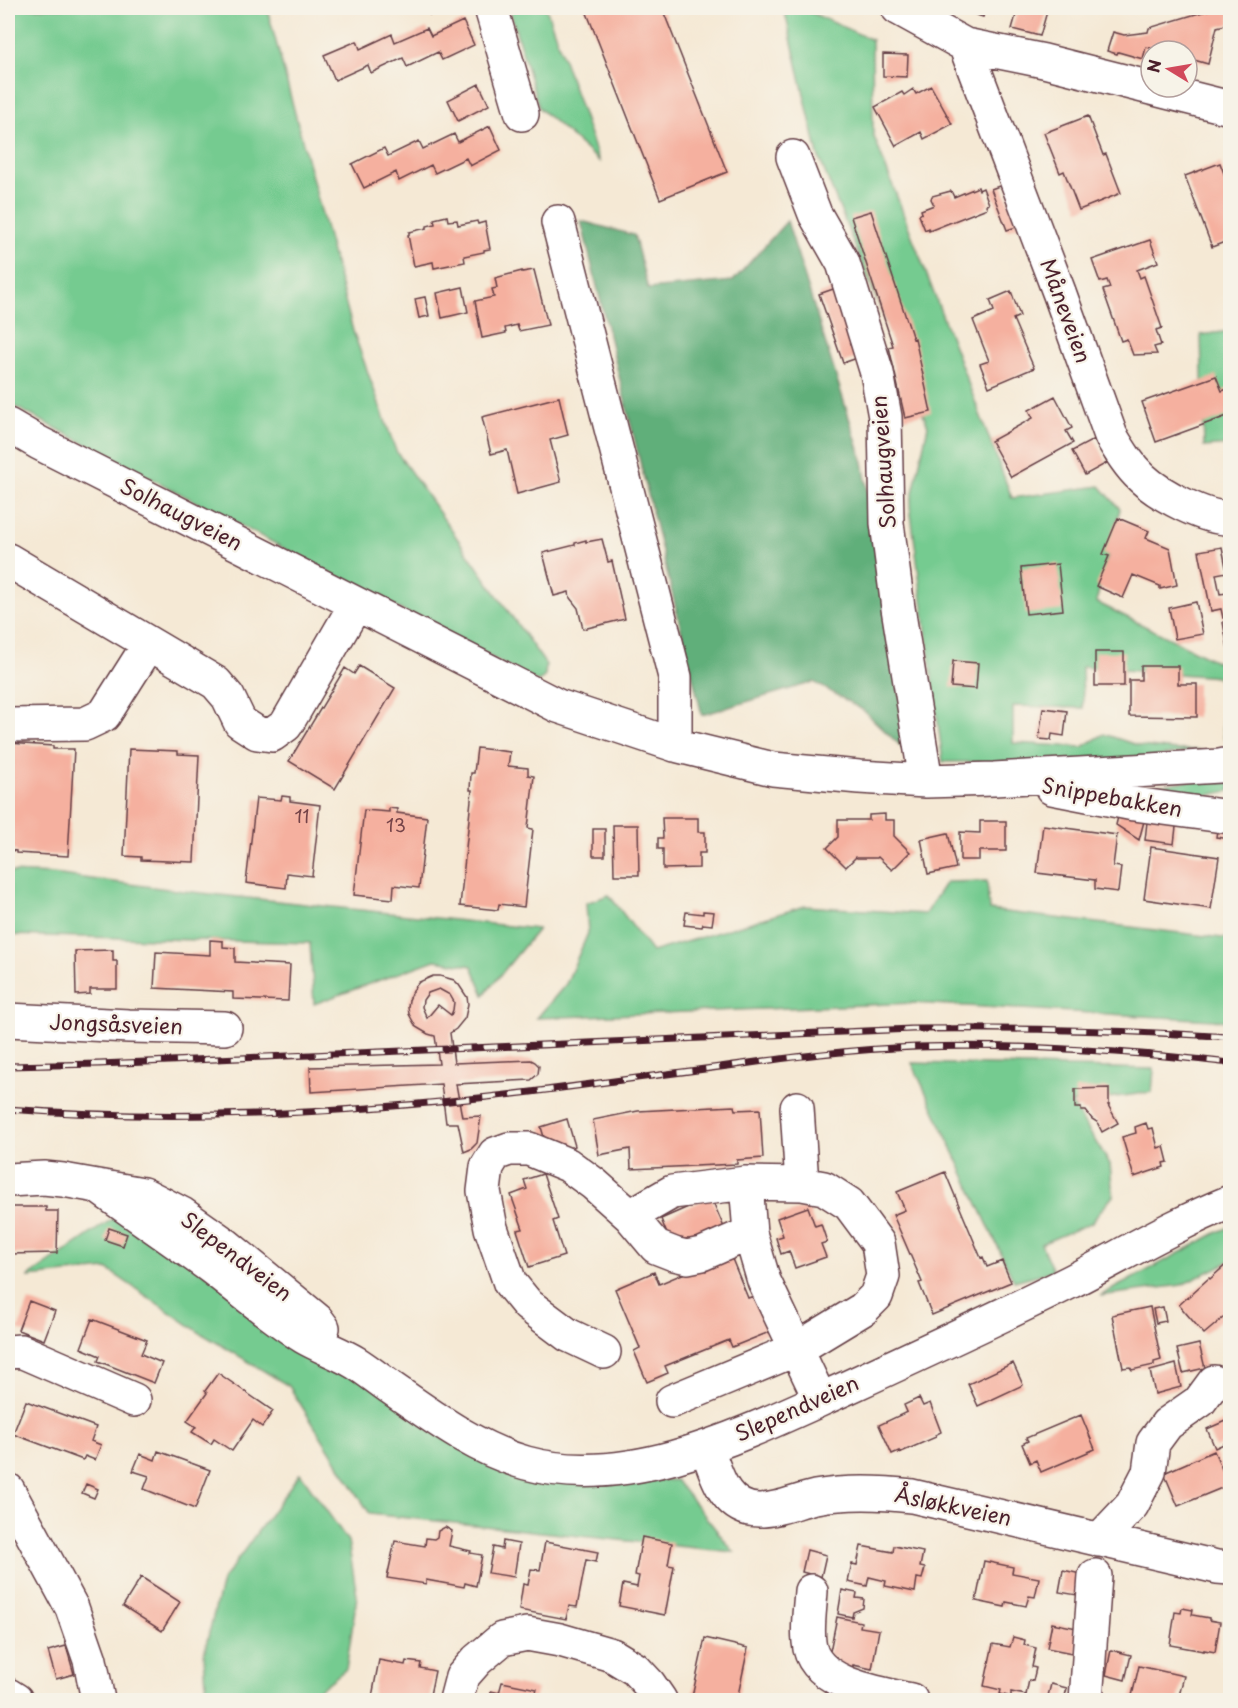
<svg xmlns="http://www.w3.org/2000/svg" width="1238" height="1708" font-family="'Playpen Sans',sans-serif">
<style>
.green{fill:#75cb90;stroke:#60755e;stroke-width:1.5}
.forest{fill:#60af7a;stroke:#556752;stroke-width:1.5}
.building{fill:#f5b09f;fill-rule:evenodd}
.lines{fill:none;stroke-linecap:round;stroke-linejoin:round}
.minor-casing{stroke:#643d44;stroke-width:36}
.major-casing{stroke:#643d44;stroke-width:36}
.minor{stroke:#fff;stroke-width:33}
.major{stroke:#fff;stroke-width:33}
.rail-casing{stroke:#4a1f2b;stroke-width:7}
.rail{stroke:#f7f3e8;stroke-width:4.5;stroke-dasharray:14;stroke-linecap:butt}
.labels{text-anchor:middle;stroke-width:4.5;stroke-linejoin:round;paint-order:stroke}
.number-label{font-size:18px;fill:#754348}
.street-label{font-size:21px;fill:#4a1f2b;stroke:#f7f3e8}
</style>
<rect width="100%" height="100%" fill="#f7f3e8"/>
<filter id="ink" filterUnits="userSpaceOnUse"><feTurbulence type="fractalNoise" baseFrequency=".0167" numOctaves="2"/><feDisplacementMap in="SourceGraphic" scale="12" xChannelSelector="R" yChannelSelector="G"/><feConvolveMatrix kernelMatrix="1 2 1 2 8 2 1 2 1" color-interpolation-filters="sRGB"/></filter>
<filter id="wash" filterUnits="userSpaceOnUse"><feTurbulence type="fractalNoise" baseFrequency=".008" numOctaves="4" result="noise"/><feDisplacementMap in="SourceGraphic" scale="24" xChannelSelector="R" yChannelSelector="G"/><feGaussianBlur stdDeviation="1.35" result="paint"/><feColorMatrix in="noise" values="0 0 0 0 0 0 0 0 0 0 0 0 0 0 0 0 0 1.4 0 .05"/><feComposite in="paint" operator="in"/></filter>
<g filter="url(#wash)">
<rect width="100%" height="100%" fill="#f5e9d5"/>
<!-- green -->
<path class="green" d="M 8,8 L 267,8 L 353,331 L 396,451 L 546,665 L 545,676 L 538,682 L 8,403 Z
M 509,8 L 546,8 L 599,161 L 539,108 Z
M 784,8 L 801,8 L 872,40 L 873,134 L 1012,498 L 1100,486 L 1120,509 L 1096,602 L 1230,668 L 1230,737 L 1224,738 L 1219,677 L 1082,667 L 1083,708 L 1013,706 L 1013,743 L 1082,747 L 1104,734 L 1140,746 L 1176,750 L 1201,750 L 1117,762 L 943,762 L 910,506 L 928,426 L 818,155 Z
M 1230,331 L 1230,445 L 1204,447 L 1201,335 Z
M 1230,774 L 1230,791 L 1198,797 L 1150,787 Z
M 8,872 L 53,874 L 183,891 L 538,929 L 484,995 L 472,966 L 435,960 L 314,1004 L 310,943 L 8,935 Z
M 987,881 L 989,910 L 1230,939 L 1230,1021 L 914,1003 L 537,1018 L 566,984 L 588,933 L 586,903 L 609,895 L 652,952 L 805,906 L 925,914 L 946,882 Z
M 912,1063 L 1154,1069 L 1152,1092 L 1071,1103 L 1110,1164 L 1113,1196 L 1091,1223 L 1041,1244 L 1053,1271 L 1014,1281 Z
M 118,1215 L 479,1456 L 624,1481 L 676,1480 L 734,1552 L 370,1514 L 289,1386 L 199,1332 L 107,1269 L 28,1277 Z
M 1230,1227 L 1230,1261 L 1182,1285 L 1100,1296 L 1220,1231 Z
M 300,1473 L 348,1541 L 357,1596 L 346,1669 L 306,1700 L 207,1700 L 204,1653 L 222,1581 Z"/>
<!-- forest -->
<path class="forest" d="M 581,221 L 634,235 L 648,289 L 733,281 L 787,221 L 863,462 L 910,755 L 863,710 L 814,682 L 702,715 Z"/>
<g id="blocks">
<!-- building -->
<path class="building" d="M 427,8 L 447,8 L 430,15 Z
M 585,8 L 662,8 L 727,172 L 660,199 Z
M 961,8 L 986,8 L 983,17 L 961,10 Z
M 1018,8 L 1048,8 L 1040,36 L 1012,29 Z
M 1216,8 L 1230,8 L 1230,24 L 1217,27 L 1208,64 L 1187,58 L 1187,51 L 1162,51 L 1146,47 L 1143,59 L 1118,52 L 1117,54 L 1107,51 L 1113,32 L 1124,35 L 1148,32 L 1149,28 Z
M 463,21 L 474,45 L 442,60 L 438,52 L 407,67 L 403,58 L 371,73 L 368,65 L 335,80 L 324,55 L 357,41 L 360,49 L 392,34 L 395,42 L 427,28 L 431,36 Z
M 883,54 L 908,55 L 907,77 L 883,76 Z
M 479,84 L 489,105 L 458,121 L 448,100 Z
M 931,86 L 952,124 L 924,139 L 921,132 L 896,146 L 875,107 L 902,92 L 904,95 L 913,89 L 916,94 Z
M 1088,116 L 1103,155 L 1106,154 L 1121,193 L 1079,210 L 1064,171 L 1060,173 L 1044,133 Z
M 490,126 L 501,150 L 470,166 L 466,158 L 435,173 L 431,165 L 399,181 L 396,172 L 364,188 L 352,164 L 384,148 L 388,156 L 419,141 L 423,149 L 454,134 L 458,142 Z
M 1220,163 L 1230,189 L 1230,240 L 1212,247 L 1185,176 Z
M 1002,185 L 1019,226 L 1007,230 L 991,189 Z
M 978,187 L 979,190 L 983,188 L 989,204 L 986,205 L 987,208 L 929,231 L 928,228 L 925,230 L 919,215 L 922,213 L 921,210 L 934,205 L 931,199 L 932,196 L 951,191 L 954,197 Z
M 871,211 L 913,339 L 915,338 L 931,412 L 905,418 L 889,347 L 893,346 L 851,217 Z
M 447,216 L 448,221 L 457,220 L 458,225 L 477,221 L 478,224 L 485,222 L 490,249 L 484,250 L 484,252 L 464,256 L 465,262 L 434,268 L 433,262 L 414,266 L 408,235 L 409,235 L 409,232 L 427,228 L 427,226 L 435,224 L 434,219 Z
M 1150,240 L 1158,262 L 1137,270 L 1140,278 L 1144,276 L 1162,328 L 1156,330 L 1161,345 L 1154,347 L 1157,354 L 1133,355 L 1127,339 L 1121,341 L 1103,290 L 1110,288 L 1107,280 L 1100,282 L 1092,260 Z
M 534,270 L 548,325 L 519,331 L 517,325 L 505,328 L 506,333 L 482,338 L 475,301 L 494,297 L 492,289 L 497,288 L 495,278 L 522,271 L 522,272 Z
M 463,287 L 468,312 L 442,318 L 437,293 Z
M 839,287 L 863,356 L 843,363 L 819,294 Z
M 1011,291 L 1020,316 L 1013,319 L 1034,368 L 989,387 L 980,364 L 989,361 L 973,320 L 994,311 L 990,300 Z
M 425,297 L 429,316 L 419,318 L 415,299 Z
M 1216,376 L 1222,391 L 1230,388 L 1230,405 L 1227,406 L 1230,415 L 1156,442 L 1142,402 Z
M 1055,396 L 1072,428 L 1066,431 L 1073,443 L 1011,477 L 991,441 L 1033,418 L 1029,410 Z
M 559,397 L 568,435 L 550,440 L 561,482 L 517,494 L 507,450 L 491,454 L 482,417 Z
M 1095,439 L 1107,463 L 1085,475 L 1072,451 Z
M 1118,518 L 1149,531 L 1146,538 L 1170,548 L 1177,585 L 1160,589 L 1160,586 L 1133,575 L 1123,598 L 1096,586 L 1109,556 L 1103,554 Z
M 602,539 L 608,562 L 612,561 L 625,619 L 583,629 L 578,608 L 570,598 L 569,592 L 554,596 L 543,553 L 575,545 L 575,543 L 586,540 L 586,542 Z
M 1222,547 L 1227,572 L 1216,574 L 1220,594 L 1227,593 L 1230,609 L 1230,616 L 1223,618 L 1221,609 L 1211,611 L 1199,551 Z
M 1058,564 L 1063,610 L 1026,614 L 1021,568 Z
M 1196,602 L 1203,634 L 1175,639 L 1169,608 Z
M 1230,620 L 1230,655 L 1229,655 L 1223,622 Z
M 1095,652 L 1124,652 L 1124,686 L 1095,686 Z
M 953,661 L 978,663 L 976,689 L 951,687 Z
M 359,666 L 395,688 L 335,789 L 289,761 L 345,668 L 354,674 Z
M 1141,666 L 1178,666 L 1178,684 L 1197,684 L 1197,717 L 1129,716 L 1129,680 L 1141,680 Z
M 1043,708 L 1067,711 L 1064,736 L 1052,734 L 1051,740 L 1039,739 Z
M 8,743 L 53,746 L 53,749 L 74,749 L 68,856 L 16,853 L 16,851 L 8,850 Z
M 477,748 L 510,752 L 508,766 L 528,768 L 528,775 L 534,776 L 528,828 L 533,829 L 524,907 L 499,904 L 498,910 L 460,906 L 472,790 L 470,790 L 471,773 L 474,773 Z
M 129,749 L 178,751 L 178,754 L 199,755 L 194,862 L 141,860 L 141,857 L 124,856 Z
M 282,796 L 290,797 L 290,801 L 320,805 L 312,876 L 287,873 L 286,888 L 246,883 L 256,798 L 281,800 Z
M 1121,804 L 1147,810 L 1139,840 L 1116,825 Z
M 389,808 L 397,809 L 397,813 L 427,817 L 419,888 L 394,885 L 393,899 L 354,895 L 364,810 L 389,812 Z
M 1148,813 L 1177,818 L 1174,844 L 1145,840 Z
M 885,814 L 885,820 L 894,820 L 894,836 L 910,852 L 892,870 L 878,857 L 877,858 L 857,858 L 856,857 L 846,867 L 827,848 L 838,837 L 838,820 L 869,820 L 869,815 Z
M 662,818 L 698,818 L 698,832 L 705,832 L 705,853 L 699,853 L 699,868 L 663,869 L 663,849 L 658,849 L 658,838 L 663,838 Z
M 980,821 L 1006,821 L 1006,851 L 979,851 L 979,860 L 960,860 L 960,832 L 980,833 Z
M 1218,823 L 1230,825 L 1230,839 L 1216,837 Z
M 613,825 L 638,825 L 639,875 L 614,875 Z
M 1043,825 L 1117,835 L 1113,866 L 1121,867 L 1118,892 L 1095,889 L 1095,880 L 1037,873 Z
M 593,829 L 605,829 L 605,856 L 593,856 Z
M 948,833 L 956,868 L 928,874 L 921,839 Z
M 1151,847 L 1219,857 L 1211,909 L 1144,899 Z
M 703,911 L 714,912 L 712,925 L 703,924 L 702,927 L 684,925 L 686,912 L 703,914 Z
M 210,940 L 223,941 L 223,947 L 235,948 L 235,962 L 290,965 L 288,1001 L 233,999 L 233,992 L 154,988 L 156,952 L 210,955 Z
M 113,950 L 113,961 L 117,961 L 117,989 L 90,989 L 90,994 L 76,995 L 75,951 Z
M 433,976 L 440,976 L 454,980 L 459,985 L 467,997 L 468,1004 L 465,1018 L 456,1029 L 450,1033 L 454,1063 L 531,1060 L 535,1062 L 539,1066 L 538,1074 L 531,1080 L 456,1084 L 462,1117 L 481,1116 L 477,1143 L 471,1149 L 464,1152 L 458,1123 L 446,1123 L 441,1084 L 311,1092 L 310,1067 L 439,1064 L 435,1036 L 428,1034 L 416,1027 L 409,1014 L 408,1007 L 409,1000 L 415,987 L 419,982 ZM 439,989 L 450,995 L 454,1002 L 453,1010 L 451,1015 L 438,1005 L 427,1018 L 422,1007 L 423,1000 L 428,993 Z
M 1109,1088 L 1109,1105 L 1108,1105 L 1118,1123 L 1102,1132 L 1097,1122 L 1092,1119 L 1086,1111 L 1081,1111 L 1081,1108 L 1075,1108 L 1075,1089 Z
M 734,1106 L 735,1110 L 760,1109 L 763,1158 L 737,1160 L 737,1164 L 631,1169 L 630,1149 L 599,1155 L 593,1120 L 638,1111 Z
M 567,1119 L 575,1146 L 549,1154 L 541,1127 Z
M 1146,1123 L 1148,1129 L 1153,1128 L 1158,1148 L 1164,1146 L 1168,1162 L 1163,1163 L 1164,1167 L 1134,1177 L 1122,1137 L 1136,1133 L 1135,1127 Z
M 945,1172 L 981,1258 L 983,1257 L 987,1267 L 1002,1261 L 1011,1282 L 932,1315 L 919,1283 L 922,1282 L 893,1215 L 905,1210 L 897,1192 Z
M 543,1174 L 558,1219 L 553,1221 L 564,1256 L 529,1267 L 517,1230 L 523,1229 L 511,1195 L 527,1189 L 524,1180 Z
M 711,1197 L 726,1232 L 675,1254 L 661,1219 Z
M 8,1207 L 46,1207 L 46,1211 L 58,1211 L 57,1253 L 8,1254 Z
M 808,1207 L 815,1226 L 821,1224 L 827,1242 L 821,1244 L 826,1257 L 795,1268 L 789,1251 L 781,1254 L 776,1238 L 783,1236 L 777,1218 Z
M 109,1228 L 127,1234 L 123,1246 L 105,1240 Z
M 730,1254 L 748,1298 L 757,1295 L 772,1331 L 732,1347 L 729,1340 L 665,1366 L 668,1373 L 647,1382 L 634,1351 L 640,1348 L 615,1289 L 654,1272 L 659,1284 Z
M 1230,1261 L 1230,1312 L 1204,1334 L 1179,1305 L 1209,1278 L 1210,1279 Z
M 29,1301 L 55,1311 L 44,1340 L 18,1330 Z
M 1150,1307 L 1161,1360 L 1154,1362 L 1154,1365 L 1132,1370 L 1130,1367 L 1123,1368 L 1112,1315 Z
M 1163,1307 L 1166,1321 L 1156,1323 L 1153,1309 Z
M 92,1319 L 147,1340 L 141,1354 L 162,1363 L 154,1383 L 98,1361 L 100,1356 L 81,1348 Z
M 1199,1344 L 1205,1368 L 1183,1373 L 1177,1349 Z
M 1013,1363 L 1023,1385 L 978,1406 L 968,1384 Z
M 1176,1364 L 1181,1387 L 1155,1394 L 1150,1371 Z
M 218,1373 L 273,1411 L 262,1427 L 253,1420 L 232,1451 L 214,1439 L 211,1444 L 192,1432 L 196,1427 L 187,1421 L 207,1393 L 205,1391 Z
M 919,1398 L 923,1406 L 930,1403 L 941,1432 L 935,1435 L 936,1437 L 899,1453 L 899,1451 L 892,1454 L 879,1425 L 907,1412 L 904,1405 Z
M 26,1401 L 96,1427 L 91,1441 L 101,1445 L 95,1460 L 85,1456 L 83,1460 L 13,1434 Z
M 1081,1415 L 1095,1449 L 1041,1472 L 1036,1460 L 1030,1463 L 1022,1444 L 1028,1441 L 1026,1438 Z
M 1230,1419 L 1230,1441 L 1215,1448 L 1207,1429 Z
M 158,1451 L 210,1470 L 195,1509 L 144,1489 L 149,1476 L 133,1471 L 140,1454 L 155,1460 Z
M 1214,1451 L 1229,1485 L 1178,1506 L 1164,1473 Z
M 86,1484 L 98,1489 L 94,1498 L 82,1493 Z
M 445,1527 L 452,1531 L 449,1546 L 471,1551 L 470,1553 L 482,1555 L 476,1586 L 465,1583 L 464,1587 L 426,1580 L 426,1584 L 387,1578 L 395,1541 L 425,1546 L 426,1538 L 434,1539 L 437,1537 L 438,1531 Z
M 642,1537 L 672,1543 L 668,1565 L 674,1566 L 665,1615 L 619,1606 L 623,1584 L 637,1587 L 639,1576 L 635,1575 Z
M 503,1541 L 519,1544 L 514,1577 L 488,1573 L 493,1547 L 502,1549 Z
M 545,1542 L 598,1552 L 596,1562 L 586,1560 L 577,1607 L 569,1606 L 566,1619 L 519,1610 L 523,1584 L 528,1585 L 531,1569 L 540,1570 Z
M 861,1546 L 893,1552 L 894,1546 L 923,1552 L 920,1567 L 925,1568 L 922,1579 L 917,1578 L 915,1592 L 885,1586 L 886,1581 L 869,1577 L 867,1586 L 848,1582 L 852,1564 L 857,1565 Z
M 807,1550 L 826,1555 L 821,1577 L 802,1572 Z
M 984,1561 L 1013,1567 L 1012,1573 L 1039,1578 L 1035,1597 L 1029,1596 L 1026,1606 L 1006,1602 L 1005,1607 L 976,1601 Z
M 1063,1570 L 1081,1574 L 1077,1595 L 1059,1592 Z
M 141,1577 L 180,1602 L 162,1631 L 123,1606 Z
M 842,1590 L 857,1593 L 856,1598 L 864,1599 L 863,1608 L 853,1612 L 852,1617 L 838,1614 Z
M 1182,1608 L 1193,1610 L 1192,1615 L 1209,1618 L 1209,1620 L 1220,1622 L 1215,1652 L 1204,1650 L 1204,1651 L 1170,1645 L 1175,1612 L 1181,1613 Z
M 837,1617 L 861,1622 L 860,1627 L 879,1630 L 872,1669 L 853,1665 L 852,1670 L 835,1662 L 836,1657 L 829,1656 Z
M 1052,1623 L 1077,1628 L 1077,1654 L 1047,1648 Z
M 1013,1637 L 1025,1640 L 1024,1645 L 1036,1648 L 1032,1667 L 1036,1668 L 1033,1681 L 1029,1680 L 1026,1695 L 1011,1692 L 1011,1697 L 1000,1694 L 1001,1690 L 984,1686 L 993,1644 L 1010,1647 Z
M 705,1638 L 748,1648 L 737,1700 L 700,1700 L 701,1699 L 692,1697 Z
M 66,1646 L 74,1674 L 56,1679 L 48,1651 Z
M 1111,1650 L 1131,1655 L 1125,1680 L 1106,1675 Z
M 379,1660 L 405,1665 L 406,1661 L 421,1663 L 420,1668 L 435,1671 L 429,1700 L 388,1700 L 372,1697 Z
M 1139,1666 L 1184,1676 L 1178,1700 L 1131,1700 Z
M 502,1682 L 537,1689 L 534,1700 L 490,1700 L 491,1691 L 499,1693 Z
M 1051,1684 L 1067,1688 L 1064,1700 L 1047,1700 Z"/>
</g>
</g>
<g filter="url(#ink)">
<use href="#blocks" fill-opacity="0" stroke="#643d44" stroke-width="1.5"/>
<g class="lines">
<!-- minor casing -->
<g class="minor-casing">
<path id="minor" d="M 491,8 L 522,114
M 898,8 L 965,45 L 1044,61 L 1230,108
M 965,45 L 1059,292 L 1111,436 C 1120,451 1129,466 1142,478 C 1160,495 1206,519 1230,518
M 793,157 L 815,214 L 843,263 L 877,373 L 885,417 L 887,523 L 898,608 L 926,781
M 558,222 L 675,677 L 675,745
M 8,425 L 39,443 L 558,706 L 675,745 L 773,769 L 859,777 L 926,781 L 994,779 L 1220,766 L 1230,764
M 8,560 L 216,683 L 228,697 L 240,722 L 257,733 L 272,735 L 286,725 L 356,604
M 8,725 L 85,724 L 104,715 L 149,644
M 1052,788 L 1134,804 L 1230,817
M 8,1020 L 129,1026 L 225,1028
M 797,1108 L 802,1184
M 746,1183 L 750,1233 L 764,1281 L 820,1399
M 630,1216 L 672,1192 L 746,1183 L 802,1184 L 824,1188 L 849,1204 L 878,1243 L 883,1276 L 876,1296 L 863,1309 L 797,1349 L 672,1401
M 8,1352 L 21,1351 L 134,1400
M 604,1352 L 568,1335 L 528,1305 L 510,1283 L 491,1228 L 484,1191 L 487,1167 L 495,1154 L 509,1149 L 529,1149 L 568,1165 L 594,1184 L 630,1216 L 656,1247 L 674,1254 L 687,1257 L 702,1254 L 750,1233
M 707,1448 C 716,1474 725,1511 760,1510 C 778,1510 797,1501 815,1497 C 848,1491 878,1492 912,1496 L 1217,1567 L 1230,1568
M 8,1490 L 72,1608 L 90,1660 L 98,1700
M 1099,1540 L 1132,1505 L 1149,1472 L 1153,1443 L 1167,1424 L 1200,1401 L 1214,1382
M 811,1591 C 810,1608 807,1626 809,1642 C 812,1684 879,1693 911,1700
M 8,1695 L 16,1700
M 456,1700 L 462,1677 L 477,1660 L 502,1639 L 527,1634 L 560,1640 L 612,1655 L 635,1669 L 649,1684 L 660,1700
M 1086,1700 L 1095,1576"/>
</g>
<!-- major casing -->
<g class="major-casing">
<path id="major" d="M 8,1180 L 44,1178 L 63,1180 L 143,1194 L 182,1214 L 226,1245 L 317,1320 L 323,1328
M 97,1186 C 135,1214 174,1240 212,1268 C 242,1291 272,1317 304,1337 C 321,1347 340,1353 356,1363 C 367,1370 377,1378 387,1385 C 430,1415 475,1449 526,1463 C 632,1492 750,1431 844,1389 C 920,1354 996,1319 1070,1282 C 1123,1255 1175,1224 1230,1202"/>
</g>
<!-- minor -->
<use href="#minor" class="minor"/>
<!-- major -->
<use href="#major" class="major"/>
<!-- rail casing -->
<g class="rail-casing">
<path id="rail" d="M 8,1066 L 99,1064 L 912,1029 C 1019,1028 1125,1030 1230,1037
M 8,1109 C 181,1123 358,1113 531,1092 C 594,1084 657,1075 720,1067 C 785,1058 851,1049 917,1047 C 1021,1044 1127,1051 1230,1063"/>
</g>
<!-- rail -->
<use href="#rail" class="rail"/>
</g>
</g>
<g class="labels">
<!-- number labels -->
<g class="number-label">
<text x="302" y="823">11</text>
<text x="396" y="832">13</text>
</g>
<!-- street labels -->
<g class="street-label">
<text transform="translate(1065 311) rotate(70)" y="7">Måneveien</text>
<text transform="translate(884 462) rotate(-94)" y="7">Solhaugveien</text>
<text transform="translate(181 515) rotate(27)" y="7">Solhaugveien</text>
<text transform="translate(1112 798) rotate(10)" y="7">Snippebakken</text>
<text transform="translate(116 1025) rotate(2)" y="7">Jongsåsveien</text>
<text transform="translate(236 1257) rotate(37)" y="7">Slependveien</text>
<text transform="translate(797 1409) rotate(-24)" y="7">Slependveien</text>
<text transform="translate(953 1507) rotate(12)" y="7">Åsløkkveien</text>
</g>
</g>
<!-- margin -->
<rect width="1238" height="1708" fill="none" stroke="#f7f3e8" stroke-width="30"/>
<!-- north arrow -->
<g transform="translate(1169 69) rotate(281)"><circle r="28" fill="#f7f3e8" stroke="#b29e9c" stroke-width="1.5"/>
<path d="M0-4.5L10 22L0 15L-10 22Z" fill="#d1495b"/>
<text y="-9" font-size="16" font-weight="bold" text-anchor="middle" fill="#4a1f2b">N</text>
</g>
</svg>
